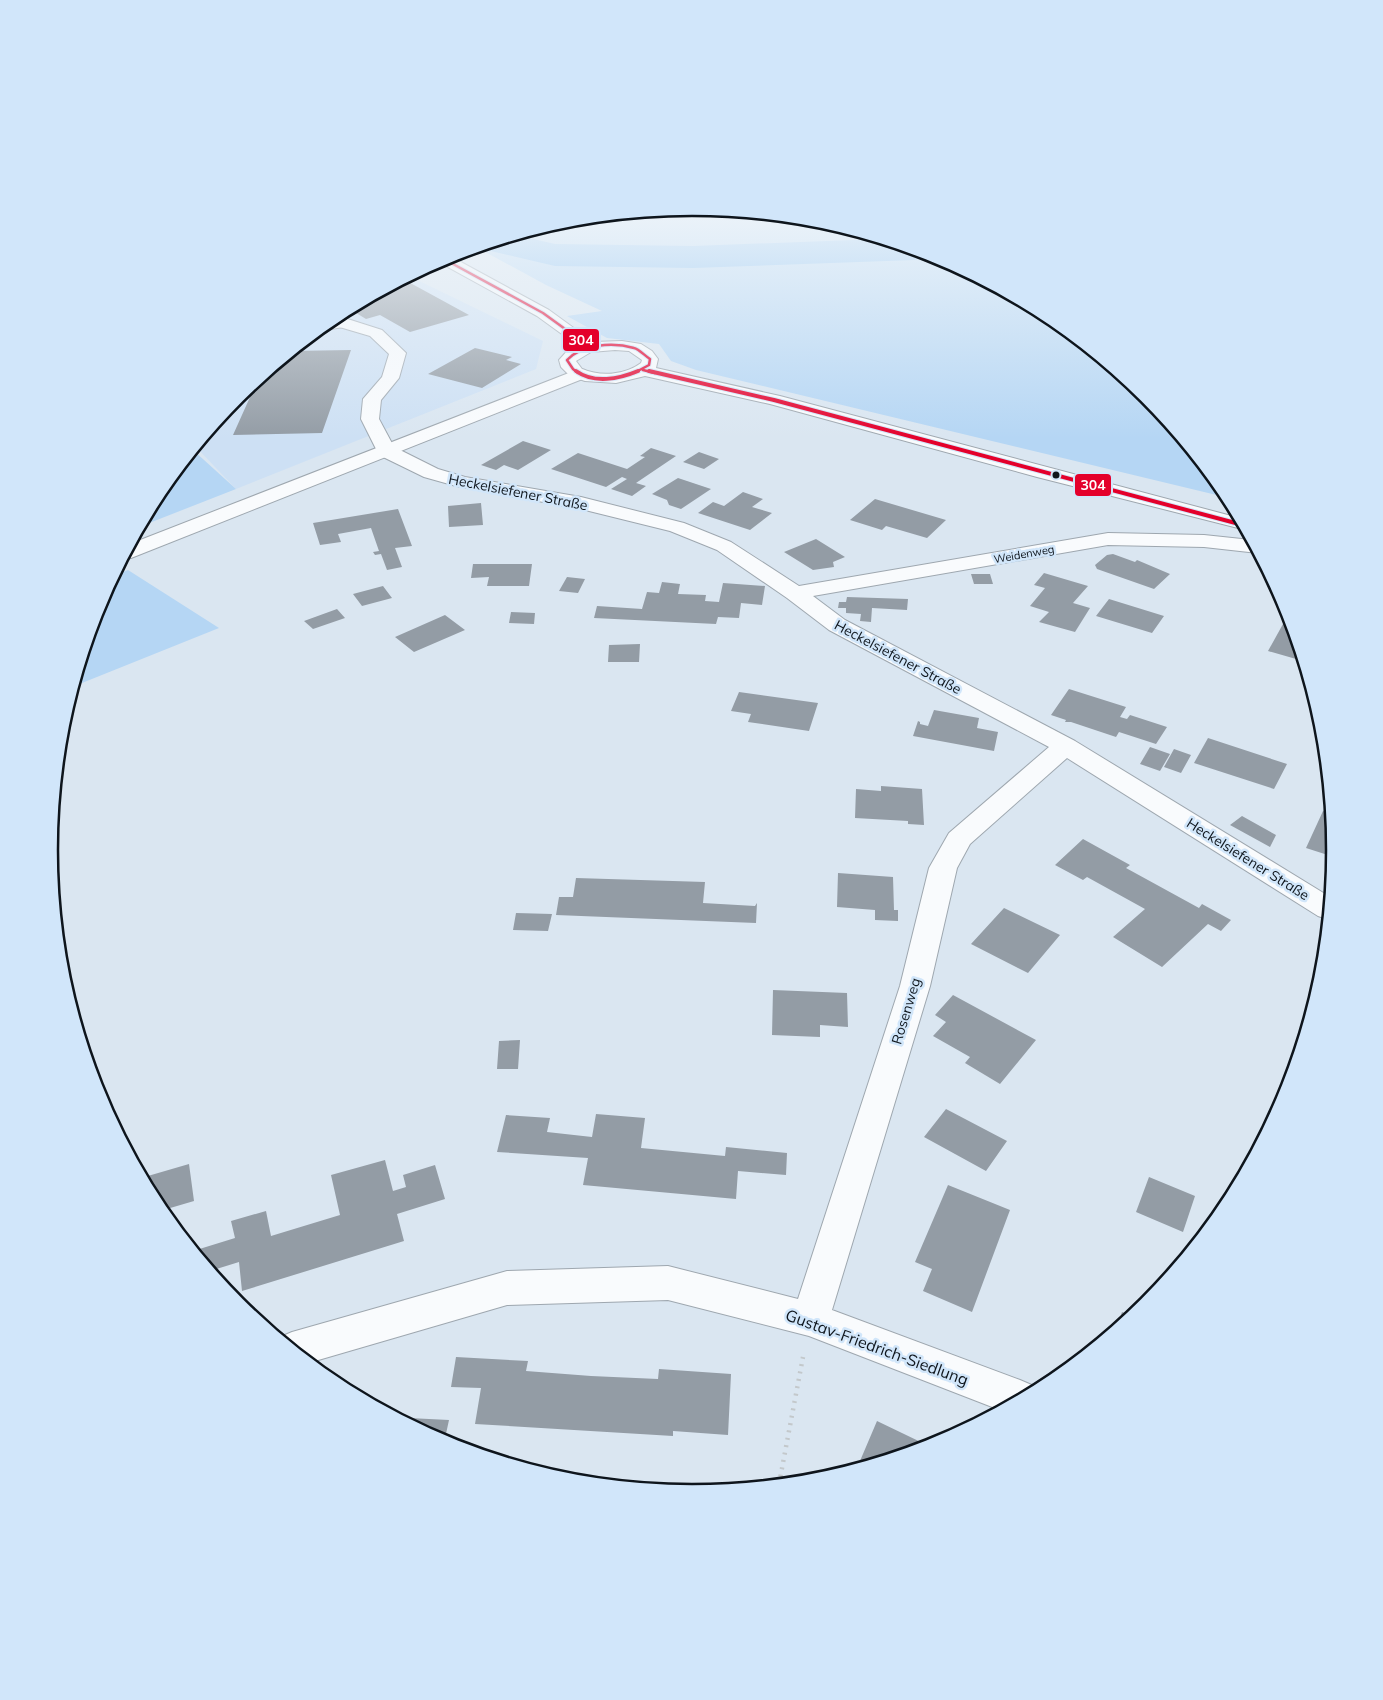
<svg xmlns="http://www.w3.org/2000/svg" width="1383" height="1700" font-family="Mulish,sans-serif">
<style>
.built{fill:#cde0f4}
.green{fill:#b5d6f4}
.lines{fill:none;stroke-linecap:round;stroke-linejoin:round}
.river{fill:#82bdf2;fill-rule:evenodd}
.building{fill:#939ca5}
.service-casing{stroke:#9ea7af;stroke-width:2}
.minor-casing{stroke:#9ea7af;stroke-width:2}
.secondary-casing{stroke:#9ea7af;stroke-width:2}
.primary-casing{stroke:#9ea7af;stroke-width:2}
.path{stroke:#c3c8cb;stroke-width:4.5;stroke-dasharray:2 5.5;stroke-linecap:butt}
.service{fill:#f9fbfd;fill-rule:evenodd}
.minor{fill:#f9fbfd;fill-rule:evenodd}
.secondary{fill:#f9fbfd;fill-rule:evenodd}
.primary{fill:#f9fbfd;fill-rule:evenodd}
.bus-1-far1-casing{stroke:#d1e6fa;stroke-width:4.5}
.bus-1-casing{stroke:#d1e6fa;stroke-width:6}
.bus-1-far1{stroke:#e4002b;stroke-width:2.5}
.bus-1{stroke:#e4002b;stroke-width:4}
.bus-dot{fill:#0e151c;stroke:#d1e6fa;stroke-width:2}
.labels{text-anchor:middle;stroke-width:5;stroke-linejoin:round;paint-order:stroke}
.far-street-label{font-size:11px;fill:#0e151c;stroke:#d1e6fa}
.street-label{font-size:14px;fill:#0e151c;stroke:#d1e6fa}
.near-street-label{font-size:16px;fill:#0e151c;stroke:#d1e6fa}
.rim{fill:none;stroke:#0e151c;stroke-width:2.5}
.line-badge{stroke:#d1e6fa;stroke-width:2}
.badge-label{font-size:14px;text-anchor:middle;font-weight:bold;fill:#fff}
</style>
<rect width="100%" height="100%" fill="#dae6f1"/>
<!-- built -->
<path class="built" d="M 409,276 L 543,341 L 536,369 L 236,489 L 195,446 L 237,395 L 335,315 Z"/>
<!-- green -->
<path class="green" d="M 692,207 L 817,220 L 899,244 L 938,256 L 1049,316 L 1146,396 L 1229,498 L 696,370 L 671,361 L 659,344 L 607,338 L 567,316 L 602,311 L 546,285 L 476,247 L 566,220 Z
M 193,450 L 236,489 L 139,527 L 157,493 Z
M 128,570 L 219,628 L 72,687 L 98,604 L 113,576 Z"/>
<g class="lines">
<!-- river -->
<path class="river" d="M 516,235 L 555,244 L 693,246 L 880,239 L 930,254 L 927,257 L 914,260 L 693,268 L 555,266 L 482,249 L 480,246 Z"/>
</g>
<!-- building -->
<path class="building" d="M 403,279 L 469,315 L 410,332 L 380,315 L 366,319 L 348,308 Z
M 475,348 L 512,357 L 506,360 L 521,364 L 482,388 L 428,374 Z
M 351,350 L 322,433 L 233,435 L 259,377 L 291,351 Z
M 523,441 L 551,450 L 518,470 L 504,465 L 496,470 L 481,465 Z
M 651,448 L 676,456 L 636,483 L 646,486 L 632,496 L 611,489 L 627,479 L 622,477 L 606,487 L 551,469 L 578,453 L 627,469 L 645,457 L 640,456 Z
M 699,452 L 719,459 L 704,469 L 683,462 Z
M 678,478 L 711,489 L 681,509 L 669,505 L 667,500 L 652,494 Z
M 743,492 L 763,499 L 752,507 L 772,513 L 750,530 L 698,513 L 713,502 L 724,506 Z
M 875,499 L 946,520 L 927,538 L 886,526 L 882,530 L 850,520 Z
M 481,503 L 483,525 L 449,527 L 448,506 Z
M 398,509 L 412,546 L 395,548 L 402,567 L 387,570 L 381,554 L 375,555 L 373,552 L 379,551 L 371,528 L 338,534 L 341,542 L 320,545 L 313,523 Z
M 816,539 L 845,557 L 833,562 L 834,567 L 813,570 L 784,552 Z
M 1113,554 L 1135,562 L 1137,560 L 1170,574 L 1154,589 L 1097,569 L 1095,565 L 1107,555 Z
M 473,564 L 532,564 L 529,586 L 487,586 L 489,577 L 471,578 Z
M 1044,573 L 1088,586 L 1073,603 L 1090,608 L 1075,632 L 1039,622 L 1049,612 L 1030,606 L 1045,588 L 1034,585 Z
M 971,574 L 990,574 L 993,584 L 974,584 Z
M 567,577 L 585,579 L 578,593 L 559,591 Z
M 662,582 L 680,584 L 678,594 L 706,595 L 705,601 L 719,602 L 723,583 L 765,586 L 762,605 L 741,603 L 739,618 L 718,617 L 716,624 L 594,618 L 597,606 L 642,609 L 647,592 L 659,593 Z
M 383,586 L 392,598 L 362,606 L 353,594 Z
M 847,597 L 908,599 L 907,610 L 872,608 L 871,622 L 860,621 L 861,614 L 846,613 L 846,608 L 838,608 L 839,602 L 846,602 Z
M 1109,599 L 1164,616 L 1152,633 L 1096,616 Z
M 337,609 L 345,618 L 313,629 L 304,621 Z
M 511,612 L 535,613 L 534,624 L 509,623 Z
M 445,615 L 465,630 L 414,652 L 395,637 Z
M 1283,624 L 1292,627 L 1303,661 L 1268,651 Z
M 640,644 L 639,662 L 608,662 L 609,645 Z
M 1069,689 L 1126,707 L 1120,717 L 1127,719 L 1130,715 L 1167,727 L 1156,744 L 1119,732 L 1116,737 L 1071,722 L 1065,722 L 1066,720 L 1051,715 Z
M 739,692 L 818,703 L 809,731 L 748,722 L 751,714 L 731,711 Z
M 934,710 L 979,718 L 977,728 L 998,732 L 994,751 L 913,736 L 918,721 L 920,722 L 920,724 L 928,726 Z
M 1208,738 L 1287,764 L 1274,789 L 1194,763 Z
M 1150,747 L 1170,754 L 1160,771 L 1140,764 Z
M 1174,749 L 1191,755 L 1181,773 L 1164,767 Z
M 881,786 L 922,789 L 924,825 L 908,824 L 908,821 L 855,818 L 856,789 L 881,791 Z
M 1323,811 L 1331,814 L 1334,857 L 1306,848 Z
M 1242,816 L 1276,835 L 1270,847 L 1230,825 Z
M 1083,839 L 1130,865 L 1126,868 L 1199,908 L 1202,904 L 1231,920 L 1221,931 L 1208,924 L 1162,967 L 1113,937 L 1145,909 L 1087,877 L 1083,880 L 1055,865 Z
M 838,873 L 893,877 L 894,910 L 898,910 L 898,921 L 875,920 L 875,910 L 837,907 Z
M 576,878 L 705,882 L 703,903 L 755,906 L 757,903 L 756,923 L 556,915 L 559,897 L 573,897 Z
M 1004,908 L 1060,935 L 1028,973 L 971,944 Z
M 516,913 L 552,914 L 548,931 L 513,930 Z
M 773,990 L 847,993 L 848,1027 L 820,1025 L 820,1037 L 772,1035 Z
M 953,995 L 1036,1040 L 1000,1084 L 965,1063 L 970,1057 L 933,1036 L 946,1022 L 935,1015 Z
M 520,1040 L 518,1069 L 497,1069 L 499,1041 Z
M 946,1109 L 1007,1141 L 986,1171 L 924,1137 Z
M 596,1114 L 645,1118 L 641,1148 L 725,1156 L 726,1147 L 787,1153 L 786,1175 L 738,1171 L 736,1199 L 583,1185 L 588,1158 L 497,1152 L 506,1115 L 550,1118 L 547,1132 L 592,1137 Z
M 385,1160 L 393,1191 L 406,1187 L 403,1175 L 435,1165 L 445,1199 L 397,1214 L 404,1241 L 242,1291 L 239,1262 L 210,1271 L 193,1251 L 235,1238 L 231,1221 L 266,1211 L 271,1236 L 340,1215 L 331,1175 Z
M 189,1164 L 194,1201 L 160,1211 L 141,1178 Z
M 1149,1177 L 1195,1196 L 1183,1232 L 1136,1212 Z
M 948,1185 L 1010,1210 L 972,1312 L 923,1291 L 932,1269 L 915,1262 Z
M 1122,1312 L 1132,1316 L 1116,1329 Z
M 456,1357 L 528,1361 L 526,1371 L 591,1376 L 658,1379 L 659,1369 L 731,1374 L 728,1435 L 673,1431 L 673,1436 L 475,1424 L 481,1388 L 451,1387 Z
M 409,1418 L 449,1420 L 444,1443 L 408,1424 Z
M 877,1421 L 929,1446 L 857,1468 Z"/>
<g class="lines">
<!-- service casing -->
<g class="service-casing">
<path id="service" d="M 345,321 L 349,322 L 349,326 L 314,332 L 322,326 Z"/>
</g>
<!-- minor casing -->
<g class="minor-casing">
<path id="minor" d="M 335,315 L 382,330 L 406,353 L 399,378 L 381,400 L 379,419 L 394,447 L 438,469 L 465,477 L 581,497 L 684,523 L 731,542 L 799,586 L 1108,533 L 1204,535 L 1251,540 L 1258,553 L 1204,547 L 1108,545 L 813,596 L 845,620 L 1075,741 L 1330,897 L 1327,919 L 1318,916 L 1067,758 L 970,844 L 957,868 L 930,986 L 832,1310 L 1020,1380 L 1034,1386 L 1036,1391 L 1000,1410 L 809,1336 L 668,1300 L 507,1305 L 308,1363 L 278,1338 L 292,1332 L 507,1271 L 668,1266 L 798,1299 L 900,986 L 929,868 L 949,833 L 1049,747 L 829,630 L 787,598 L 717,550 L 670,531 L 581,509 L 456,486 L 424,477 L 379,455 L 361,419 L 363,399 L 382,377 L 389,354 L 370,336 L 326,323 Z"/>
</g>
<!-- secondary casing -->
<g class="secondary-casing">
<path id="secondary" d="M 579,369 L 585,370 L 588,374 L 585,378 L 131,558 L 121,560 L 130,544 Z"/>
</g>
<!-- primary casing -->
<g class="primary-casing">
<path id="primary" d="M 448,255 L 549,310 L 593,342 L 622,341 L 641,344 L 652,351 L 658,359 L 656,368 L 780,396 L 1239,518 L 1246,530 L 1037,477 L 770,404 L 645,376 L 616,383 L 585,381 L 570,376 L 561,367 L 559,360 L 568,350 L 577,345 L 537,316 L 437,261 ZM 615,350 L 629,351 L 642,360 L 641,363 C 625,375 601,377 582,369 L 576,361 L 591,352 Z"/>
</g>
<!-- path -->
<path class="path" d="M 779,1484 L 803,1357"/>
<!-- service -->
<use href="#service" class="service"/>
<!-- minor -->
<use href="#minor" class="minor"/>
<!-- secondary -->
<use href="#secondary" class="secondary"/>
<!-- primary -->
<use href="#primary" class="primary"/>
<!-- bus-1-far1 casing -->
<g class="bus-1-far1-casing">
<path id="bus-1-far1" d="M 442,258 L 543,313 L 590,347
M 643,370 L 655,373
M 578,373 L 573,369 L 567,360 C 582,344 613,342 634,348 C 639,349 645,356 650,359 L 649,365 L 634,373"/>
</g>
<!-- bus-1 casing -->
<g class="bus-1-casing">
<path id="bus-1" d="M 576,371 C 594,384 619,379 638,371
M 649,371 L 774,400 L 1243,525"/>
</g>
<!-- bus-1-far1 -->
<use href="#bus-1-far1" class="bus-1-far1"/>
<!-- bus-1 -->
<use href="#bus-1" class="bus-1"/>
</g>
<!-- sky -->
<linearGradient id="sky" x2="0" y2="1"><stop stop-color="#7fb8ec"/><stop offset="0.46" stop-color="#eef4f9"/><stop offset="1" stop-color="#eef4f9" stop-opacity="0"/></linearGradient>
<rect width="1383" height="439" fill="url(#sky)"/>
<!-- markers -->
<circle class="bus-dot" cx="1056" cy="475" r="4.5"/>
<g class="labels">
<!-- far-street labels -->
<g class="far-street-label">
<text transform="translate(1024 554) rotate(-10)" y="4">Weidenweg</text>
</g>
<!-- street labels -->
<g class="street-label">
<text transform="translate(518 492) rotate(11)" y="5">Heckelsiefener Straße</text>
<text transform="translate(898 657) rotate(28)" y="5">Heckelsiefener Straße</text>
<text transform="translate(1248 859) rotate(32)" y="5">Heckelsiefener Straße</text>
<text transform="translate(906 1011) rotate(-73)" y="5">Rosenweg</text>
</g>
<!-- near-street labels -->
<g class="near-street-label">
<text transform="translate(877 1347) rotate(20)" y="6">Gustav-Friedrich-Siedlung</text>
</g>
</g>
<!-- crop -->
<path d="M0 0H1383V1700H0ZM58 850a634 634 0 1 1 1268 0a634 634 0 1 1-1268 0Z" fill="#d1e6fa" fill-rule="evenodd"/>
<path class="rim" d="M58 850a634 634 0 1 1 1268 0a634 634 0 1 1-1268 0Z"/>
<g class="line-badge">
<rect x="562" y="328" width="38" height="24" rx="5" fill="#e4002b"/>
<rect x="1074" y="473" width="38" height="24" rx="5" fill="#e4002b"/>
</g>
<g class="badge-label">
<text x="581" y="345">304</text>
<text x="1093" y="490">304</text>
</g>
</svg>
